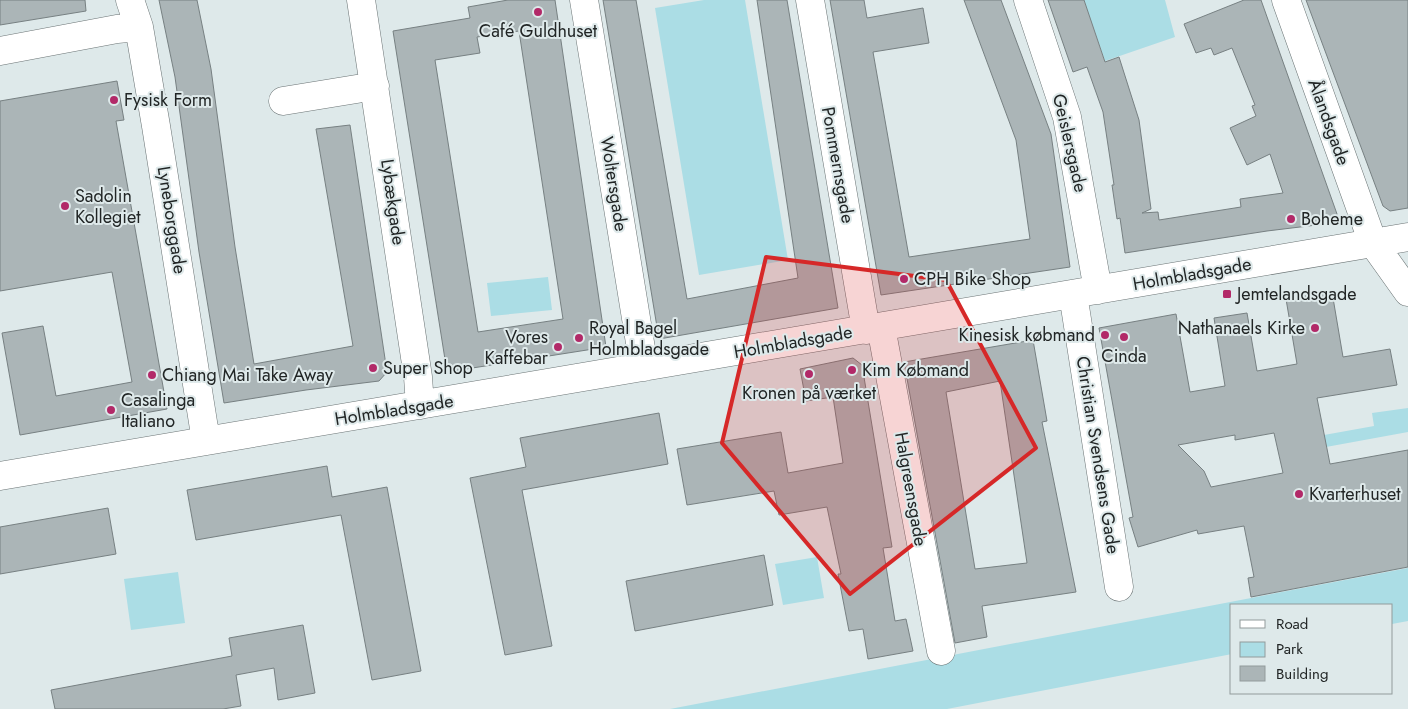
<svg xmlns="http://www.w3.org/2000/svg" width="1408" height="709" font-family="Jost,sans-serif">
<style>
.green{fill:#abdde5}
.building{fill:#abb5b7;stroke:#778082;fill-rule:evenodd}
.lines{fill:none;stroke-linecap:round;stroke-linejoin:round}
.minor-casing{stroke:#6b7475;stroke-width:29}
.minor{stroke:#fff;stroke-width:28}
.marked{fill:#d62828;fill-opacity:0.2;stroke:#d62828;stroke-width:4;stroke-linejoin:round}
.poi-dot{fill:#b22968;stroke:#dee9ea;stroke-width:2}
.labels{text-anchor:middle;stroke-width:4;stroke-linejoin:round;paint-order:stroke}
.poi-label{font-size:18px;fill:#212525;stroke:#dee9ea;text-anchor:start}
.street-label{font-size:18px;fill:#212525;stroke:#dee9ea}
</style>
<rect width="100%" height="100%" fill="#dee9ea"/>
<!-- green -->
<path class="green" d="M 704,0 L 745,0 L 788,260 L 699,275 L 655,8 Z
M 1084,0 L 1165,0 L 1175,37 L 1105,61 Z
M 548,277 L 552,310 L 491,316 L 487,283 Z
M 1408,408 L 1408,432 L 1326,447 L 1324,435 L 1374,426 L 1372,413 Z
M 817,557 L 824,598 L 783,605 L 775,564 Z
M 1408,568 L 1408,621 L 1392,624 L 1392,605 L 1232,605 L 1232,654 L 947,709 L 670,709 Z
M 178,572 L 185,623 L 131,630 L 124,579 Z"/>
<!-- building -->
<path class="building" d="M 0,0 L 85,0 L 86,11 L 0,25 Z
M 159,0 L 197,0 L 211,69 L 235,247 L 254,364 L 353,346 L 316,129 L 350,125 L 387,372 L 379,381 L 306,390 L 224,403 L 199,252 L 175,77 Z
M 508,0 L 555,0 L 606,347 L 447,372 L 393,31 L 470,18 L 468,7 ZM 519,31 L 563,319 L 478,332 L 435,60 L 480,53 L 477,37 Z
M 603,0 L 636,0 L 687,299 L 798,278 L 757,0 L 787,0 L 838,308 L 659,339 Z
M 830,0 L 864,0 L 867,18 L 923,8 L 929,43 L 873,52 L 909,257 L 1030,239 L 1016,140 L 964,0 L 1001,0 L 1051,134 L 1070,267 L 881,295 Z
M 1048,0 L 1084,0 L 1105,62 L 1119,57 L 1139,120 L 1151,209 L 1142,213 L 1158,212 L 1159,220 L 1241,207 L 1240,199 L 1283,193 L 1270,154 L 1247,165 L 1230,128 L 1256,116 L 1252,106 L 1255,105 L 1232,48 L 1214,55 L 1211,48 L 1196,53 L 1184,24 L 1244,0 L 1261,0 L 1337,214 L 1333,223 L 1267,231 L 1125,253 L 1120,218 L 1117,219 L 1112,185 L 1114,185 L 1103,112 L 1087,67 L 1073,72 Z
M 1306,0 L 1408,0 L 1408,208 L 1390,211 L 1383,206 Z
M 117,81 L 124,120 L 116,121 L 167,409 L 20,435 L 2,333 L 43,326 L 56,396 L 132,382 L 112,272 L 0,291 L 0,101 Z
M 1332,292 L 1343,357 L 1390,349 L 1397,385 L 1317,398 L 1330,464 L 1408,450 L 1408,567 L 1251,597 L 1248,578 L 1254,577 L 1244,526 L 1198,534 L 1197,530 L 1138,547 L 1129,518 L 1133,517 L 1099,328 L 1176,314 L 1190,392 L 1225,386 L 1214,318 L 1247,313 L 1257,371 L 1297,364 L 1286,299 ZM 1274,433 L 1283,473 L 1211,487 L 1204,471 L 1178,445 L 1235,435 L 1235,440 Z
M 1033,340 L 1047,421 L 1042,422 L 1076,592 L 982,606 L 987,637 L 955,643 L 904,362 ZM 1000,381 L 1027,563 L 975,569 L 946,392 Z
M 853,358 L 862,365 L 892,547 L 883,548 L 895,621 L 906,619 L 913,651 L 868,659 L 863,629 L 849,631 L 838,574 L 841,574 L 827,507 L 779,515 L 774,491 L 687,505 L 677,449 L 781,432 L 788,473 L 843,463 L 833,397 L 806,401 L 800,369 Z
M 659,413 L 668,464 L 522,490 L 552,646 L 505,655 L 470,478 L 526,467 L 520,438 Z
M 327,466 L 332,497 L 387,487 L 421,671 L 372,680 L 341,515 L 196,540 L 187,490 Z
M 108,508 L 116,554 L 0,574 L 0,527 Z
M 764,555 L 773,605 L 635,631 L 626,581 Z
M 303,625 L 315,693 L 278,700 L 274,668 L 236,675 L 241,706 L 223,709 L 55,709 L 51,690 L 232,656 L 229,638 Z"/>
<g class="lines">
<!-- minor casing -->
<g class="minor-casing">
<path id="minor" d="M 130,0 L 139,27 L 156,126 L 206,441
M 361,0 L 418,377 L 420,405
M 584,0 L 644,367
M 810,0 L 866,330
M 1028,0 L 1067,117 L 1098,290
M 1286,0 L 1373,243 L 1408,292
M 0,51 L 117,29 L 139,27
M 283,101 L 375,86
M 1073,294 L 1119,587
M 881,327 L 941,651
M 0,476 L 1408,237"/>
</g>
<!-- minor -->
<use href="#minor" class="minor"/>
</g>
<!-- marked area -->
<path class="marked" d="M 766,257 L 946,280 L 1036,448 L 850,594 L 722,443 Z"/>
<!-- markers -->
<g class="poi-dot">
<circle cx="538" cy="12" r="5"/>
<circle cx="114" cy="100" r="5"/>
<circle cx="65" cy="206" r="5"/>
<circle cx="1291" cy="219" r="5"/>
<circle cx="904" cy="279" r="5"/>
<rect x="1222" y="289" width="10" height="10" rx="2.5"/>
<circle cx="1315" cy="328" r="5"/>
<circle cx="1105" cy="335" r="5"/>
<circle cx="1124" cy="337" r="5"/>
<circle cx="579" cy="338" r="5"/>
<circle cx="558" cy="347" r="5"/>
<circle cx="373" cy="368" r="5"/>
<circle cx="852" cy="370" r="5"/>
<circle cx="809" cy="374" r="5"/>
<circle cx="152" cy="375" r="5"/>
<circle cx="111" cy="410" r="5"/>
<circle cx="1299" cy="494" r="5"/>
</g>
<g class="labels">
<!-- poi labels -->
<g class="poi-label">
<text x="538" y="37" text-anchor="middle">Café Guldhuset</text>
<text x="124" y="106">Fysisk Form</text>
<text x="75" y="202">Sadolin<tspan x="75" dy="21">Kollegiet</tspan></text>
<text x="1301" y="225">Boheme</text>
<text x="914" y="285">CPH Bike Shop</text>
<text x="1237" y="300">Jemtelandsgade</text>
<text x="589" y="334">Royal Bagel<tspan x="589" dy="21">Holmbladsgade</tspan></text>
<text x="1305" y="334" text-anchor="end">Nathanaels Kirke</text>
<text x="1095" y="341" text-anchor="end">Kinesisk købmand</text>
<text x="548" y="343" text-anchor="end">Vores<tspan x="548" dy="21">Kaffebar</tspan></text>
<text x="1124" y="362" text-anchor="middle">Cinda</text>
<text x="383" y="374">Super Shop</text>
<text x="862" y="376">Kim Købmand</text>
<text x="162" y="381">Chiang Mai Take Away</text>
<text x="809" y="399" text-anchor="middle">Kronen på værket</text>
<text x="121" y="406">Casalinga<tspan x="121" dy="21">Italiano</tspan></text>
<text x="1309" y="500">Kvarterhuset</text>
</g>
<!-- street labels -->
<g class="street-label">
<text transform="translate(1329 122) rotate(70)" y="6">Ålandsgade</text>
<text transform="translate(1070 143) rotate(77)" y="6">Geislersgade</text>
<text transform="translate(838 165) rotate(80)" y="6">Pommernsgade</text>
<text transform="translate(614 184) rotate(81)" y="6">Woltersgade</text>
<text transform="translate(393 202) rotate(82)" y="6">Lybækgade</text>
<text transform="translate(172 220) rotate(81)" y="6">Lyneborggade</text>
<text transform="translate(1192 274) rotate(-10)" y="6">Holmbladsgade</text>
<text transform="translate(793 342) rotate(-10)" y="6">Holmbladsgade</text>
<text transform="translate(394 410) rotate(-9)" y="6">Holmbladsgade</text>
<text transform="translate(1098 455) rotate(81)" y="6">Christian Svendsens Gade</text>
<text transform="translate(911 489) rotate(80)" y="6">Halgreensgade</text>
</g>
</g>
<!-- legend -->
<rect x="1230" y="604" width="162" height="90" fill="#dee9ea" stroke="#929b9b"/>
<rect x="1240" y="620" width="25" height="8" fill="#ffffff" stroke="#929b9b"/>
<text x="1276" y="629" font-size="15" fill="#212525">Road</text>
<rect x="1240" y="642" width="25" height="15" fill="#abdde5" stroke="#929b9b"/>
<text x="1276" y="654" font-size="15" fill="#212525">Park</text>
<rect x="1240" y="666" width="25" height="15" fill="#abb5b7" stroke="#929b9b"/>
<text x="1276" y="679" font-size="15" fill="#212525">Building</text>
</svg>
